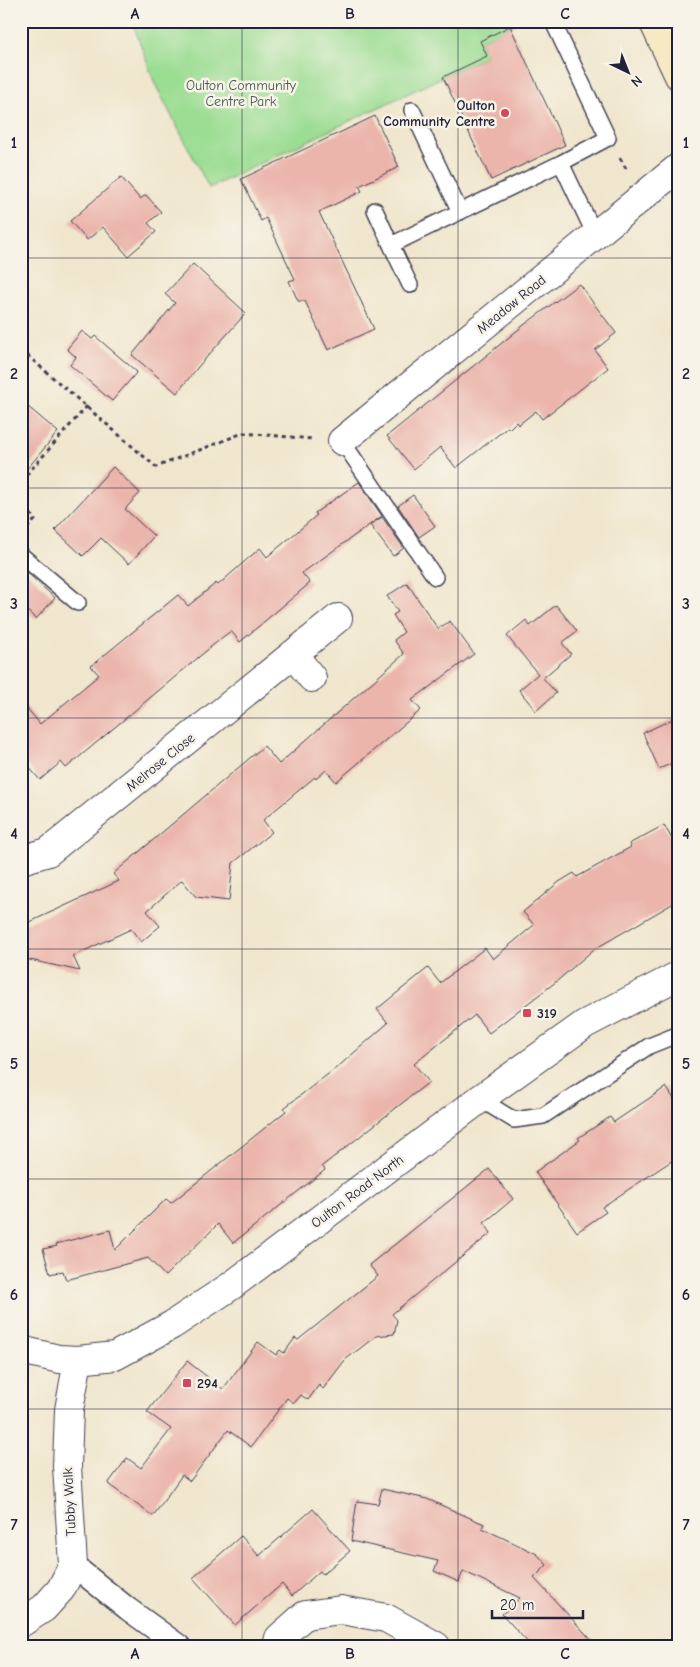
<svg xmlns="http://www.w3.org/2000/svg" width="700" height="1667" font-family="'Comic Neue',sans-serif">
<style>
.green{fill:#9bdd93;stroke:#5e8067}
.building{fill:#ebb5ac}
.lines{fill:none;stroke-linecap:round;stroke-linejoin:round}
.service-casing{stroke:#413f51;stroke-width:18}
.pedestrian-casing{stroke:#413f51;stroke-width:25}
.minor-casing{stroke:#413f51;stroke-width:30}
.tertiary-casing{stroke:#413f51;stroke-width:30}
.secondary-casing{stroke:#413f51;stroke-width:30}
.path{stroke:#413f51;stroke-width:3;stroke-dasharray:4 4;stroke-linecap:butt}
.service{stroke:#fff;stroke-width:15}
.pedestrian{stroke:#fff;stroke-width:22}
.minor{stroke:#fff;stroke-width:28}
.tertiary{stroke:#fff;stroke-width:28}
.secondary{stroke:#f7e9c3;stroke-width:28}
.grid{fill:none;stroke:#22223b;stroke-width:1;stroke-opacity:0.55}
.poi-dot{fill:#d1495b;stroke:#f7f3e8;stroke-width:2}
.labels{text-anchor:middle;stroke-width:5;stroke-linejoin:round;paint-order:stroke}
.park-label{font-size:14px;fill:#465a55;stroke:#f7f3e8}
.poi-label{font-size:14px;font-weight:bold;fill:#22223b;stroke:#f7f3e8;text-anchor:start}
.street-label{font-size:14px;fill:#22223b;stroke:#f7f3e8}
.neatline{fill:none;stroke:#22223b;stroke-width:2}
.grid-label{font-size:16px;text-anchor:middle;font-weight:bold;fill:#22223b}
</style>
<rect width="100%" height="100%" fill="#f7f3e8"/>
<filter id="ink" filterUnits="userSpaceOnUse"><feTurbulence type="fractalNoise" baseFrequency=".02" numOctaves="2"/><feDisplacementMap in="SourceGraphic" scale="10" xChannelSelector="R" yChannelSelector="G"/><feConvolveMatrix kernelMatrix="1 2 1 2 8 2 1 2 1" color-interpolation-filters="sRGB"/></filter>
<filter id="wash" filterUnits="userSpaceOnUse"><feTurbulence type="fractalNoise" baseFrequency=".0096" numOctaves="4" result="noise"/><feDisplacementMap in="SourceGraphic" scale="20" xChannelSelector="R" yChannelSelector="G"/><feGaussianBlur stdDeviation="1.12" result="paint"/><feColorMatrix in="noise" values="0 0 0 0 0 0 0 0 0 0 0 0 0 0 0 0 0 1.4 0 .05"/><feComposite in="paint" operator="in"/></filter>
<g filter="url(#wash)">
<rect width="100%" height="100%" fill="#f0e6cd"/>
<!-- green -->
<path class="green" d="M 132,21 L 522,21 L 480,41 L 487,56 L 209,188 L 155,84 Z"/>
<g id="blocks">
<!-- building -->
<path class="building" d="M 510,26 L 565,145 L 491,180 L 443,77 L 487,56 L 480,41 Z
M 375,116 L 399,167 L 359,186 L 362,191 L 319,212 L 374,329 L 328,350 L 305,301 L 298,301 L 289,281 L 295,279 L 266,218 L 261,221 L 241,179 Z
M 121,177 L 140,199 L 146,195 L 161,212 L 148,223 L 156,232 L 128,256 L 103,227 L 87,240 L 70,221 Z
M 193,264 L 246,313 L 198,367 L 177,393 L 132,355 L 175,303 L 165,294 Z
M 579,284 L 616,333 L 595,350 L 608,368 L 542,419 L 536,411 L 518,425 L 516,422 L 509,429 L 508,427 L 456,468 L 440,447 L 414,469 L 387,436 L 524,325 Z
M 82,331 L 92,339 L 95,336 L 137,372 L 112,401 L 70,365 L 76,357 L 67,349 Z
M 21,401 L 58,432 L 21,476 Z
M 113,467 L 140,493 L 125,509 L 154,536 L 129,564 L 101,538 L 83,556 L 55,530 Z
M 359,482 L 382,516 L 302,573 L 310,583 L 240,642 L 231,631 L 224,636 L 66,768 L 61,762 L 40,780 L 21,758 L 21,701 L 40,724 L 99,675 L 91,666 L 178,595 L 188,606 L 216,583 L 218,585 L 260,548 L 267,557 L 317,515 L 315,513 Z
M 413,495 L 435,526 L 419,537 L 398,506 Z
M 382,517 L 404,548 L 393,556 L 370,525 Z
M 21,567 L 55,598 L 36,619 L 21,605 Z
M 407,583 L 438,629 L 450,621 L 474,654 L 412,700 L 421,710 L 336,782 L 326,770 L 316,779 L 315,777 L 263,820 L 272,832 L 233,863 L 229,901 L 196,897 L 182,880 L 147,911 L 160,926 L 141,942 L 131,929 L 73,956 L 80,971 L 21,958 L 21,926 L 119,881 L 113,874 L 264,746 L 279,764 L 404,654 L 394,640 L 404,632 L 393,615 L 398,612 L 387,596 Z
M 556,605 L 577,631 L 562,643 L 571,654 L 543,678 L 556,693 L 536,711 L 519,690 L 538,674 L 507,636 L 526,620 L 530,626 Z
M 679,716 L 679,760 L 659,769 L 643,733 Z
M 664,825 L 679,851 L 679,900 L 593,950 L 557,981 L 489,1033 L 475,1015 L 414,1064 L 429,1082 L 335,1156 L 322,1166 L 325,1170 L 233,1243 L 218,1224 L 165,1276 L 148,1258 L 66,1280 L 63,1271 L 50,1274 L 43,1249 L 57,1246 L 56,1244 L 110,1230 L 115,1250 L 166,1199 L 171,1203 L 286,1111 L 284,1108 L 340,1065 L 388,1023 L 377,1009 L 428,968 L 440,983 L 485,948 L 493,959 L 534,925 L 523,912 L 559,882 L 574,873 L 577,877 L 631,847 L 629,844 Z
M 666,1087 L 679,1106 L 679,1156 L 602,1207 L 606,1212 L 577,1232 L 535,1172 L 580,1140 L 578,1138 L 610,1117 L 614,1122 Z
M 489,1169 L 513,1199 L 484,1223 L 491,1233 L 392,1314 L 397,1320 L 394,1334 L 376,1336 L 345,1360 L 323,1389 L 319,1385 L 308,1400 L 301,1395 L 294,1403 L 287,1398 L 251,1447 L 228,1430 L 190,1481 L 182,1475 L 153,1516 L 108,1484 L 127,1458 L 141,1468 L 171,1429 L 147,1412 L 187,1361 L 223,1389 L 258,1342 L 276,1355 L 280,1350 L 284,1353 L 295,1338 L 298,1340 L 378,1276 L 369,1265 Z
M 382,1489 L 427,1499 L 484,1524 L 482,1528 L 537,1554 L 547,1565 L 534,1578 L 597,1646 L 531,1646 L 502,1614 L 520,1598 L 463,1571 L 459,1582 L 434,1571 L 438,1561 L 351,1541 L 357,1501 L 378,1504 Z
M 313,1509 L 350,1551 L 323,1574 L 320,1571 L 292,1596 L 282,1584 L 235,1625 L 193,1578 L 241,1536 L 259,1556 Z"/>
</g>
</g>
<g filter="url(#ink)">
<use href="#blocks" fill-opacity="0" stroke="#413f51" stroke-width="1"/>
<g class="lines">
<!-- service casing -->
<g class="service-casing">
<path id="service" d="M 553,22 L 608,138 L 561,163 L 595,235
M 412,110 L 460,212
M 375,210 L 391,245
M 410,285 L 391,245 L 561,163
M 342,441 L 435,577
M 21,555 L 78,603
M 480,1099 L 514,1120 L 543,1116 L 649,1046 L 679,1034"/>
</g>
<!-- pedestrian casing -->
<g class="pedestrian-casing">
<path id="pedestrian" d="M 73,1565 L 128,1609 L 179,1646"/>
</g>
<!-- minor casing -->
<g class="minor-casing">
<path id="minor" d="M 342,441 L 679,167
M 293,654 L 312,678
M 21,860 L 48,852 L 338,618
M 21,1623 L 44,1608 L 61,1589 L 73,1565 L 67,1466 L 69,1410 L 78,1360
M 277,1646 L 279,1638 L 305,1615 L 341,1610 L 386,1618 L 436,1646"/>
</g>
<!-- tertiary casing -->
<g class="tertiary-casing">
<path id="tertiary" d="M 21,1350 L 59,1359 L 78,1360 L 115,1356 L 172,1325 L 231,1286 L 480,1099 L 585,1024 L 679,975"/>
</g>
<!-- secondary casing -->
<g class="secondary-casing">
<path id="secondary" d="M 653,21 L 679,76"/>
</g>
<!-- path -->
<path class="path" d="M 620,158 L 628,172
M 21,350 L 156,467 L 243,433 L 313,439
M 21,481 L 87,406
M 21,500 L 35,520 L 22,533"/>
<!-- service -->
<use href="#service" class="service"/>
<!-- pedestrian -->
<use href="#pedestrian" class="pedestrian"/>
<!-- minor -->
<use href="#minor" class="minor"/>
<!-- tertiary -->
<use href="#tertiary" class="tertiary"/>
<!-- secondary -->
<use href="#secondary" class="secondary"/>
</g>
</g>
<!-- grid -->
<path class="grid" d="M 242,21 L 242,1646M 458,21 L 458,1646M 21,258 L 679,258M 21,488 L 679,488M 21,718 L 679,718M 21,949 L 679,949M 21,1179 L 679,1179M 21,1409 L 679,1409"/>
<!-- markers -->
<g class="poi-dot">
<circle cx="505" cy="113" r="5"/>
<rect x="522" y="1008" width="10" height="10" rx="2.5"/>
<rect x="182" y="1378" width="10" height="10" rx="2.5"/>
</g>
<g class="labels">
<!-- park labels -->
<g class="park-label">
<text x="241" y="90">Oulton Community<tspan x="241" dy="16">Centre Park</tspan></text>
</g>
<!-- poi labels -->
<g class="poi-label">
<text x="495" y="110" text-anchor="end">Oulton<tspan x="495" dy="16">Community Centre</tspan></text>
<text x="537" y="1018">319</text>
<text x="197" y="1388">294</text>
</g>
<!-- street labels -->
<g class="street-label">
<text transform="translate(511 304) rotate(-39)" y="5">Meadow Road</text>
<text transform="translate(160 762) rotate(-39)" y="5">Melrose Close</text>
<text transform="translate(357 1191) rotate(-37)" y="5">Oulton Road North</text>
<text transform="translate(69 1502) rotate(-93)" y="5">Tubby Walk</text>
</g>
</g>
<!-- margin -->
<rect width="700" height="1667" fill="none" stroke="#f7f3e8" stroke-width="55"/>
<!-- north arrow -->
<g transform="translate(628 72) rotate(137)" stroke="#f7f3e8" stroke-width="4" paint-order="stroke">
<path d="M0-4L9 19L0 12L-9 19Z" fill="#22223b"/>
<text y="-8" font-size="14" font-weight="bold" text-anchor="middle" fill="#22223b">N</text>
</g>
<!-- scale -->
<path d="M492 1610v8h91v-8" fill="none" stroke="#22223b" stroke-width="2.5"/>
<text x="500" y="1610" font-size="15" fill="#22223b" stroke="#f7f3e8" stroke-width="4" paint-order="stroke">20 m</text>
<rect x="28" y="28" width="644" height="1612" class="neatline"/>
<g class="grid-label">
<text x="135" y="19">A</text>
<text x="350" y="19">B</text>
<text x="565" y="19">C</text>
<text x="14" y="148">1</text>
<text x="686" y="148">1</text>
<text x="14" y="379">2</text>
<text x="686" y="379">2</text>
<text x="14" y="609">3</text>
<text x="686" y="609">3</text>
<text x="14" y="839">4</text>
<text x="686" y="839">4</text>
<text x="14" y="1069">5</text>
<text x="686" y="1069">5</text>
<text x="14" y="1300">6</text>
<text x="686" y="1300">6</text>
<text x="14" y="1530">7</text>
<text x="686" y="1530">7</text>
<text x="135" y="1659">A</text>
<text x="350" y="1659">B</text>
<text x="565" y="1659">C</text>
</g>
</svg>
